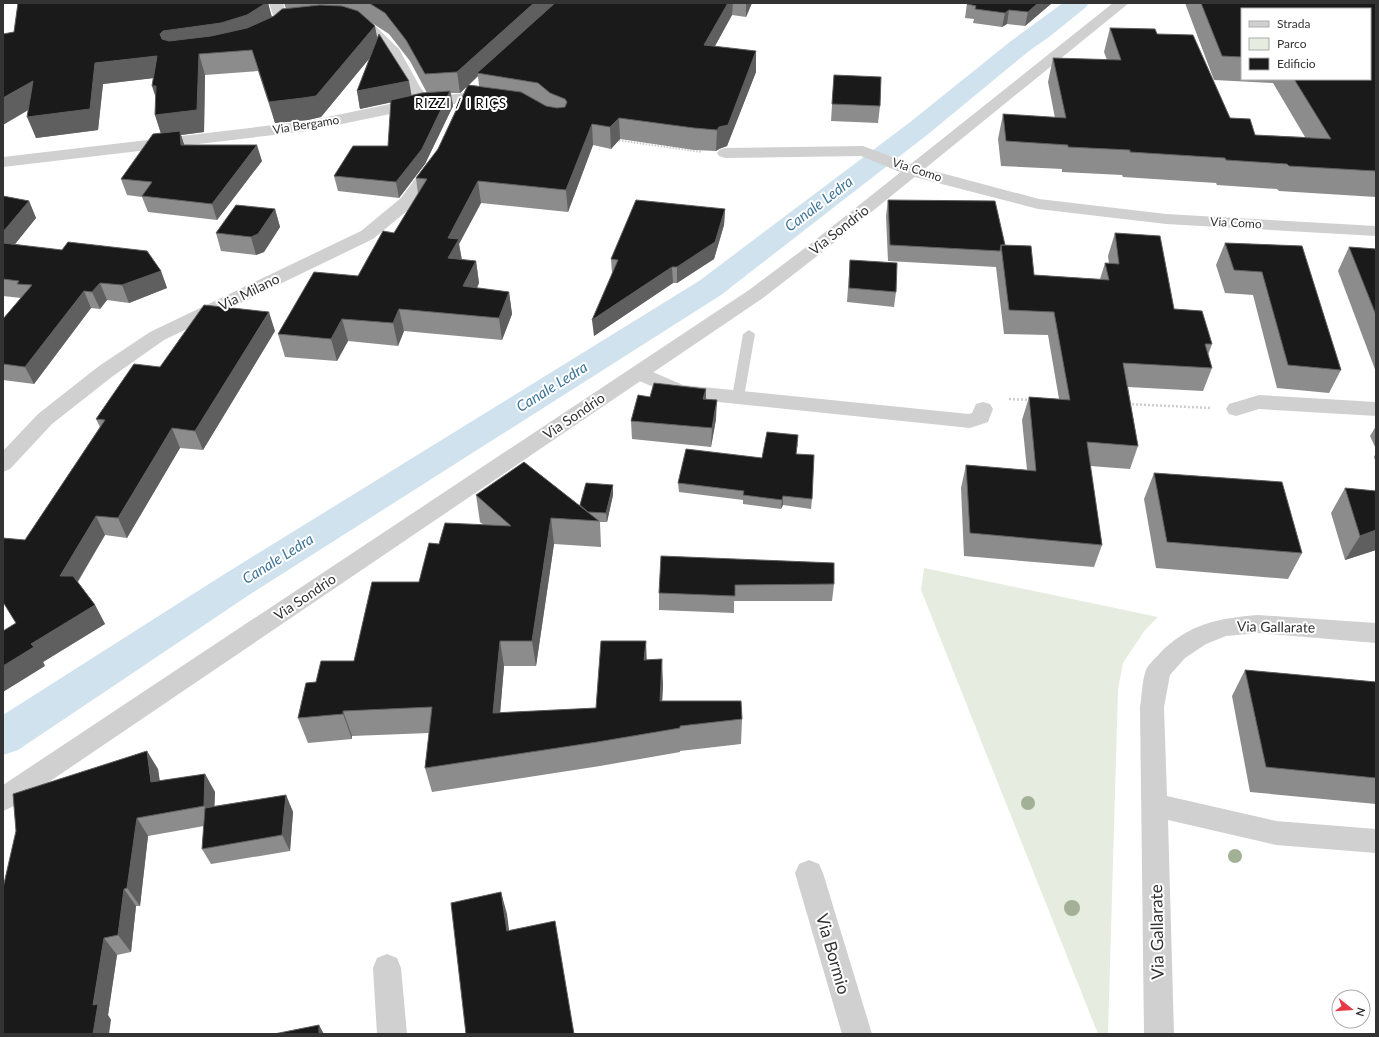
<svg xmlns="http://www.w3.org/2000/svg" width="1379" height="1037" font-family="Lato,sans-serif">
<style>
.green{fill:#e6ecdf}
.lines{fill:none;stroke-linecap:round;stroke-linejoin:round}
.canal{fill:#cfe2ee;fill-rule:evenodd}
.path-far1{stroke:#cdcdcd;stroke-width:2;stroke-dasharray:1.5 1.5;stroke-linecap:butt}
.path{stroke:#cdcdcd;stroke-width:2.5;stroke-dasharray:2 2;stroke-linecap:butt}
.service{fill:#d0d0d0;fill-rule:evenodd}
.minor{fill:#d0d0d0;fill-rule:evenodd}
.tertiary{fill:#d0d0d0;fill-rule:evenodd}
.tree{fill:#a2b095}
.wall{fill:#8c8c8c;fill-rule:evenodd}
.shaded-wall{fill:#5f5f5f}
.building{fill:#1a1a1a;stroke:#5f5f5f}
.labels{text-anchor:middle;stroke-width:4;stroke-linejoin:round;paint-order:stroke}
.far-street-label{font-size:12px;fill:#333;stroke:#fff}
.far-quarter-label{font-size:13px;letter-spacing:1px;fill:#000;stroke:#fff}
.street-label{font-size:14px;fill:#333;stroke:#fff}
.water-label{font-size:15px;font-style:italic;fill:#3f7597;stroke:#fff}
.near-street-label{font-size:17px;fill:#333;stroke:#fff}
</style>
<rect width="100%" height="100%" fill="#fff"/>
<!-- green -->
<path class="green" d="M 924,568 L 1158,617 L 1145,630 L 1123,663 L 1118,689 L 1108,1034 L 1098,1034 L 921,590 Z"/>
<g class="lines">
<!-- canal -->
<path class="canal" d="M 1063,3 L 1089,3 L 1085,8 L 1049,37 L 1029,51 L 927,135 L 721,295 L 249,595 L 18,750 L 3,755 L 3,715 L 223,575 L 699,281 L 909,123 L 1011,41 Z"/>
<!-- path-far1 -->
<path class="path-far1" d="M 616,140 L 702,152"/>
<!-- path -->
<path class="path" d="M 1009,399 L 1030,400
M 1128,404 L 1211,408"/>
<!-- service -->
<path class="service" d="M 749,330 L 755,334 L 744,397 L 743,400 L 733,400 L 732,397 L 743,334 Z"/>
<!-- minor -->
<path class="minor" d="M 269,3 L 283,3 L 288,19 L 304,19 L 306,22 L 304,25 C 296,27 285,29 277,27 Z
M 351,17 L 371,22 L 399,49 L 420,87 L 428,97 L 465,93 L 497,99 L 499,102 L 497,105 L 491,107 L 465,103 L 424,107 L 308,131 L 3,167 L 3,157 L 308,121 L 414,99 L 405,89 L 388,54 L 361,28 L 346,24 L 344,21 L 346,18 Z
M 863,146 L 919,167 L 1039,199 L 1166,214 L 1376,226 L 1376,236 L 1166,224 L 1038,209 L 907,175 L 861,156 L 725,158 L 719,156 L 717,153 L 719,150 L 725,148 Z
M 435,159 L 441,160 L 443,164 L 413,206 L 373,239 L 164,340 L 113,376 L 52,424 L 10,469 L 3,472 L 3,451 L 38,414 L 99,366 L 150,332 L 361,231 L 401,198 L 429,160 Z
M 639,366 L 683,385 L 969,414 L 972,413 L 976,404 L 983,402 L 990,404 L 993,409 L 988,422 L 970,428 L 680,398 L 632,378 L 629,373 L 632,368 Z
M 1259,395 L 1376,402 L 1376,416 L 1259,409 L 1236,416 L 1229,414 L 1226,409 L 1229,404 Z
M 1258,615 L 1376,623 L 1376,643 L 1258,633 L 1226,636 L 1206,644 L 1185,658 L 1170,675 L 1164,707 L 1167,796 L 1276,821 L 1376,829 L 1376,853 L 1276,845 L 1168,820 L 1174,1034 L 1144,1034 L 1140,707 C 1142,695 1142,681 1146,670 C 1149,663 1155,659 1160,653 C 1188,624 1219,618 1258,615 Z
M 809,860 L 819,864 L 823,873 L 872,1034 L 842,1034 L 795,873 L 799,864 Z
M 387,954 L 397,958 L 401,968 L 407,1034 L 377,1034 L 373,968 L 377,958 Z"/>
<!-- tertiary -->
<path class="tertiary" d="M 1113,3 L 1129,3 L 821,253 L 763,298 L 12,807 L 3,811 L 3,785 L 749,290 L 809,245 Z"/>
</g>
<!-- trees -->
<g class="tree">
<circle cx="1028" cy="803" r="7"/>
<circle cx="1235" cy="856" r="7"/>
<circle cx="1072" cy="908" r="8"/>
</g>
<!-- wall -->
<path class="wall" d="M 18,3 L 268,3 L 272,17 L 286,9 L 284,3 L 752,3 L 746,17 L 732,15 L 715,46 L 756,72 L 727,146 L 719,149 L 716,151 L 694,150 L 620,139 L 611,149 L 593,145 L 568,212 L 481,203 L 459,244 L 462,260 L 476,261 L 479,283 L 477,288 L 509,292 L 512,314 L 502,340 L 404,331 L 398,346 L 348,341 L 337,361 L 285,357 L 278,334 L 358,276 L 394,233 L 418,194 L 416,178 L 438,149 L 467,86 L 460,93 L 451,93 L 453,106 L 425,164 L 399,198 L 338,191 L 334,176 L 388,146 L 391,102 L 360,109 L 357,91 L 370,57 L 321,117 L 308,120 L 275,123 L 258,71 L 205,75 L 204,132 L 181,135 L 184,145 L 262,161 L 217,220 L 148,212 L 142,197 L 127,195 L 121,179 L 161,133 L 155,115 L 156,97 L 153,78 L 103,84 L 98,130 L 36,138 L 28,110 L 14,32 ZM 369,21 L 389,34 L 410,61 L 427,93 L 411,96 L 377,40 ZM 478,76 L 479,86 L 469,85 Z
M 967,3 L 1052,3 L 1025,26 L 1007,24 L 1002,27 L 973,23 L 974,19 L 965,18 Z
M 1185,3 L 1376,3 L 1376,197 L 1279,191 L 1277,189 L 1217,185 L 1216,183 L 1123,177 L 1122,175 L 1062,172 L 1062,169 L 1001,166 L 998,139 L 1003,114 L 1055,118 L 1048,82 L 1053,58 L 1107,60 L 1104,52 L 1110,28 L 1157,34 L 1230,118 L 1255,135 L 1305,137 L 1273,83 L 1214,80 ZM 1242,9 L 1370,79 L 1242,79 Z
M 834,75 L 880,106 L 878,123 L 831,121 Z
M 3,196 L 29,201 L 36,218 L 15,244 L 161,271 L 167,288 L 129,303 L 107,300 L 100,309 L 91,308 L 34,384 L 3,380 L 3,319 L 21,298 L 3,296 Z
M 888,200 L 1005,245 L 1034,275 L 1100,279 L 1105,263 L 1109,264 L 1108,256 L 1115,233 L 1174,309 L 1212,344 L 1208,355 L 1212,368 L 1203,391 L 1128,387 L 1138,446 L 1130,469 L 1090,466 L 1102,545 L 1094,567 L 964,556 L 961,488 L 966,465 L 1027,470 L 1022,420 L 1029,397 L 1059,399 L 1048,335 L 1004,334 L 996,267 L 888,261 L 886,216 Z
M 275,209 L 280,227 L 264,252 L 256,255 L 221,251 L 216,233 Z
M 725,209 L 724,225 L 714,259 L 677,283 L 673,283 L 594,336 L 612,273 L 611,259 Z
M 1225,243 L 1302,246 L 1341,370 L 1329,393 L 1277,388 L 1253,295 L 1225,293 L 1216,265 Z
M 1349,247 L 1376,249 L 1376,372 L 1338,271 Z
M 850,260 L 896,292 L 894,307 L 847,302 Z
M 275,331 L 203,450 L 180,448 L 127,538 L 105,535 L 78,582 L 95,605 L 105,624 L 43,662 L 45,666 L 16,623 L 25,540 L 100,427 L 96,419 L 160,367 Z
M 706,389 L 706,399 L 716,419 L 711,447 L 632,439 L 631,421 L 650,397 Z
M 1376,426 L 1376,449 L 1370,436 Z
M 798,444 L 796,454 L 812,499 L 811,509 L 783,505 L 781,509 L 743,504 L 743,500 L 679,492 L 678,483 L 762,458 Z
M 1376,453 L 1376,463 L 1374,457 Z
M 1154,473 L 1302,553 L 1288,579 L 1156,568 L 1144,499 Z
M 1345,488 L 1376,491 L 1376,550 L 1345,560 L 1331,513 Z
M 476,495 L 580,505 L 613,495 L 607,522 L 600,522 L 601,547 L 554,544 L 536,666 L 504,666 L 500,713 L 596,708 L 647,660 L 663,684 L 662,701 L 742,719 L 741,744 L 680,751 L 680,752 L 600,766 L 432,792 L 425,768 L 429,733 L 352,736 L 352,739 L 308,743 L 298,718 L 316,682 L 354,661 L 419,582 L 439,544 L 484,525 L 480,522 Z
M 834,563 L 834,584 L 832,601 L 734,601 L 734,613 L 659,610 L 659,593 Z
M 1245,670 L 1376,682 L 1376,804 L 1250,792 L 1232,696 Z
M 158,769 L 160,781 L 205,774 L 215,792 L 214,806 L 286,795 L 293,812 L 290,851 L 211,864 L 202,849 L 204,826 L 148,836 L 140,906 L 136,906 L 131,952 L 117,955 L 108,1015 L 111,1020 L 3,1034 Z"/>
<!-- shaded-wall -->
<path class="shaded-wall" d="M 266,3 L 268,3 L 273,22 L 167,55 L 160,34 L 163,31 Z
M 534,3 L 559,3 L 477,73 L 478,76 L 460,93 L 457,72 Z
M 728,3 L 733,3 L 732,15 L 704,66 L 704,45 Z
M 746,3 L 752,3 L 746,17 Z
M 1038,3 L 1052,3 L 1025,26 L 1028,12 Z
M 1009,10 L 1007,24 L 1002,27 L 1005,13 Z
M 375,26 L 379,47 L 321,117 L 308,120 L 275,123 L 269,102 Z
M 756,51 L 756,72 L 727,146 L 719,149 L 716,151 L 717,130 L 719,127 Z
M 199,54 L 205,75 L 204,132 L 181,135 L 185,147 L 162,137 L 155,115 Z
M 157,56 L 163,77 L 103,84 L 98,130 L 36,138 L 27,117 L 95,63 Z
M 33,81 L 42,102 L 3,125 L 3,98 Z
M 409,81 L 412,98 L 360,109 L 357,91 Z
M 152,86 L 156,86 L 159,108 Z
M 450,91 L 453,106 L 425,164 L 399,198 L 396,182 Z
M 619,118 L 620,139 L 611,149 L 610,127 Z
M 592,124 L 593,145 L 568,212 L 566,190 Z
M 257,145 L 262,161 L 217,220 L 212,204 Z
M 478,181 L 481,203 L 459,244 L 462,261 L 448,258 L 448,238 Z
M 29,201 L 36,218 L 3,259 L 3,232 Z
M 275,209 L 280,227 L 264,252 L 256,255 L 251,237 Z
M 725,209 L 724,225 L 714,259 L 677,283 L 677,267 Z
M 476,261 L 479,283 L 467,308 L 463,286 Z
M 672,267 L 673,283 L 594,336 L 592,320 Z
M 161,271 L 167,288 L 129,303 L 122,285 Z
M 100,283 L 107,300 L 100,309 L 92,292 Z
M 84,291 L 91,308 L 34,384 L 25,367 Z
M 509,292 L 512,314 L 502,340 L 499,318 Z
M 399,309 L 404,331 L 398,346 L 393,323 Z
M 269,312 L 275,331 L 203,450 L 195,431 Z
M 342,319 L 348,341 L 337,361 L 331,339 Z
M 706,389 L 706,407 L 703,399 Z
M 717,400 L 716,419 L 711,447 L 712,428 Z
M 172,428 L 180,448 L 127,538 L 118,518 Z
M 613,485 L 613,495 L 607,522 L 606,513 Z
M 783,496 L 783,505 L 781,509 L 782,500 Z
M 96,516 L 105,535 L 70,594 L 60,576 Z
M 551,518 L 554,544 L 536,666 L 532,641 Z
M 1376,530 L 1376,550 L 1345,560 L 1360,536 Z
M 95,605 L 105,624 L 43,662 L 45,666 L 3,692 L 3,666 L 31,644 Z
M 500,641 L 504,666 L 498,738 L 493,713 Z
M 646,641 L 647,667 L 644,660 Z
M 662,659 L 663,684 L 661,725 L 660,701 Z
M 343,711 L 352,736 L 352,739 L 343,714 Z
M 147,751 L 158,769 L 162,801 L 151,782 Z
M 205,774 L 215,792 L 214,824 L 204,806 Z
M 286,795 L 293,812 L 290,851 L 282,835 Z
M 137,818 L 148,836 L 140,906 L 127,888 Z
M 124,889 L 136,906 L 131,952 L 118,935 Z
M 501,892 L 507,914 L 512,953 L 507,931 Z
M 104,938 L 117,955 L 108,1015 L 111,1020 L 109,1034 L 93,1034 L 93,1005 Z
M 319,1025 L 324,1034 L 319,1034 Z"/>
<!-- building -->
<path class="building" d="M 18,3 L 266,3 L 247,15 L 221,23 L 163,31 L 160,34 L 162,39 L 169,41 L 211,36 L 247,28 L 274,16 L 282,9 L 320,5 L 342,6 L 358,11 L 375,26 L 316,96 L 303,98 L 269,102 L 252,50 L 199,54 L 197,110 L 155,115 L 156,86 L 152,86 L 157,56 L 95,63 L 90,109 L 27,117 L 33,81 L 3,98 L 3,34 L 14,32 Z
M 369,3 L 534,3 L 457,72 L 425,74 L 406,40 L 385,13 Z
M 555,3 L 728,3 L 704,45 L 756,51 L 728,125 L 719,127 L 717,130 L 694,128 L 619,118 L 610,127 L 592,124 L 566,190 L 478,181 L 448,238 L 459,239 L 448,258 L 476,261 L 463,286 L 509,292 L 499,318 L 399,309 L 393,323 L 342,319 L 331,339 L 278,334 L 314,272 L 358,276 L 383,231 L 394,233 L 427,179 L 416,178 L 438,149 L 468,85 L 521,92 L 546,106 L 557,108 L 565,107 L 567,102 L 565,99 L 550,93 L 538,83 L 477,73 Z
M 967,3 L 1038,3 L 1028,12 L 1009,10 L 1005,13 L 975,9 L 976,6 L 967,4 Z
M 1201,3 L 1376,3 L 1376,171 L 1289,166 L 1287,164 L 1226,160 L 1225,158 L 1130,152 L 1130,150 L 1068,147 L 1068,145 L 1006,141 L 1003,114 L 1066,118 L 1053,58 L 1121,60 L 1110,28 L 1155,29 L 1157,34 L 1193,35 L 1230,118 L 1250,119 L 1255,135 L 1331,139 L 1294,79 L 1370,79 L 1370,9 L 1242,9 L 1242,57 L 1222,56 Z
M 379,34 L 409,81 L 357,91 Z
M 834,75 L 881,77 L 880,106 L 832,104 Z
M 450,91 L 422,149 L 396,182 L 334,176 L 353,146 L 388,146 L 391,100 L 422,93 Z
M 180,131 L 181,145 L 257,145 L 212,204 L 142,196 L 152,182 L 121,179 L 153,134 Z
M 3,196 L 29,201 L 3,232 Z
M 636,200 L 725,209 L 715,242 L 677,267 L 672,267 L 592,320 L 618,260 L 611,259 Z
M 888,200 L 995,201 L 1005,245 L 1001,245 L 1000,251 L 890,245 Z
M 236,205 L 275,209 L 258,234 L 251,237 L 216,233 Z
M 1115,233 L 1160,236 L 1174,309 L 1202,311 L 1212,344 L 1205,344 L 1212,368 L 1123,363 L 1138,446 L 1087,442 L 1102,545 L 970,533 L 966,465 L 1036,471 L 1029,397 L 1070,400 L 1054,312 L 1009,310 L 1001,245 L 1031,246 L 1034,275 L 1109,280 L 1105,263 L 1119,264 Z
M 68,242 L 147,251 L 161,271 L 122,285 L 100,283 L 92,292 L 84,291 L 25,367 L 3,364 L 3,319 L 32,285 L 17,284 L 19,281 L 3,279 L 3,243 L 62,250 Z
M 1225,243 L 1302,246 L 1341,370 L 1288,365 L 1262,272 L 1234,270 Z
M 1349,247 L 1376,249 L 1376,315 Z
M 850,260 L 897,263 L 896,292 L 849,288 Z
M 204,305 L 269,312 L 195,431 L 172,428 L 118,518 L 96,516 L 60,576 L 73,576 L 95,605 L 31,644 L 34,647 L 3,666 L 3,631 L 16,623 L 3,602 L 3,538 L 25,540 L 105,420 L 96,419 L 134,364 L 160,367 Z
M 654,383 L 706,389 L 703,399 L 717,400 L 712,428 L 631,421 L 638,395 L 650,397 Z
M 767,432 L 798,435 L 796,454 L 814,455 L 812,499 L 783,496 L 782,500 L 743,495 L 744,491 L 678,483 L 686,449 L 762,458 Z
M 524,462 L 599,521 L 551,518 L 532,641 L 500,641 L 493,713 L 596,708 L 601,641 L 646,641 L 644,660 L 662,659 L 660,701 L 741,701 L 742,719 L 680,726 L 680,728 L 597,742 L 425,768 L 432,707 L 343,711 L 343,714 L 298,718 L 306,683 L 316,682 L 321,661 L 354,661 L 372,582 L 419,582 L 429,543 L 439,544 L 445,523 L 511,526 L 476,495 Z
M 1154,473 L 1282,482 L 1302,553 L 1167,542 Z
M 586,483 L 613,485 L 606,513 L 588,512 L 580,505 Z
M 1345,488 L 1376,491 L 1376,530 L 1360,536 Z
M 661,556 L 834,563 L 834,584 L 735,585 L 735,596 L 659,593 Z
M 1245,670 L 1376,682 L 1376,778 L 1266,767 Z
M 147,751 L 151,782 L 205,774 L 204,806 L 137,818 L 127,888 L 124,889 L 118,935 L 104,938 L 93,1005 L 98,1004 L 93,1034 L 3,1034 L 3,888 L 16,831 L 13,794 Z
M 286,795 L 282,835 L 202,849 L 205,808 Z
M 501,892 L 507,931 L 555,921 L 574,1034 L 466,1034 L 451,903 Z
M 319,1025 L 319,1034 L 274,1034 Z"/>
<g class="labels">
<!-- far-street labels -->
<g class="far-street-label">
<text transform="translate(306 125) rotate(-9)" y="4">Via Bergamo</text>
<text transform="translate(917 170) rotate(18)" y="4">Via Como</text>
<text transform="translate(1236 223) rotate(3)" y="4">Via Como</text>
</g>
<!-- far-quarter labels -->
<g class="far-quarter-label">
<text x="461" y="108">RIZZI / I RIÇS</text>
</g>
<!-- street labels -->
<g class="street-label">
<text transform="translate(839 230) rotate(-38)" y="5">Via Sondrio</text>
<text transform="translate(249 292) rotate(-26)" y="5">Via Milano</text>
<text transform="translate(574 416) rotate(-34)" y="5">Via Sondrio</text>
<text transform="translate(305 597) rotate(-34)" y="5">Via Sondrio</text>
<text transform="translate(1276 627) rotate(1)" y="5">Via Gallarate</text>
</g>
<!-- water labels -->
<g class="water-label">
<text transform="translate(819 204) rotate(-37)" y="5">Canale Ledra</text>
<text transform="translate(552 387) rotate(-32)" y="5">Canale Ledra</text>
<text transform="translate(278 559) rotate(-32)" y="5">Canale Ledra</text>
</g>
<!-- near-street labels -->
<g class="near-street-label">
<text transform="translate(1157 932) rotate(-91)" y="6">Via Gallarate</text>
<text transform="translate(833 954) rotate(74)" y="6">Via Bormio</text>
</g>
</g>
<!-- border -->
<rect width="1379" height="1037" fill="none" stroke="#333333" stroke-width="8"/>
<!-- legend -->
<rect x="1241" y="8" width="130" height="72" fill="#ffffff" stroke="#adadad"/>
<rect x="1249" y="21" width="20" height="6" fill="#d0d0d0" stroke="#adadad"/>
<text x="1277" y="28" font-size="12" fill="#333333">Strada</text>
<rect x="1249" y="38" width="20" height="12" fill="#e6ecdf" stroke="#adadad"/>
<text x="1277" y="48" font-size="12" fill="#333333">Parco</text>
<rect x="1249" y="58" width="20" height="12" fill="#1a1a1a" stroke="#adadad"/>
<text x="1277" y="68" font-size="12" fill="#333333">Edificio</text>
<!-- north arrow -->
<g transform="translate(1351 1009) rotate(107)"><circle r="19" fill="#ffffff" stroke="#adadad"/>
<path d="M0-3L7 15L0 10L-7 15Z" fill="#e63946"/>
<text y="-6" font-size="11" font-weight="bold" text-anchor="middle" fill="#333333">N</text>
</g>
</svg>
